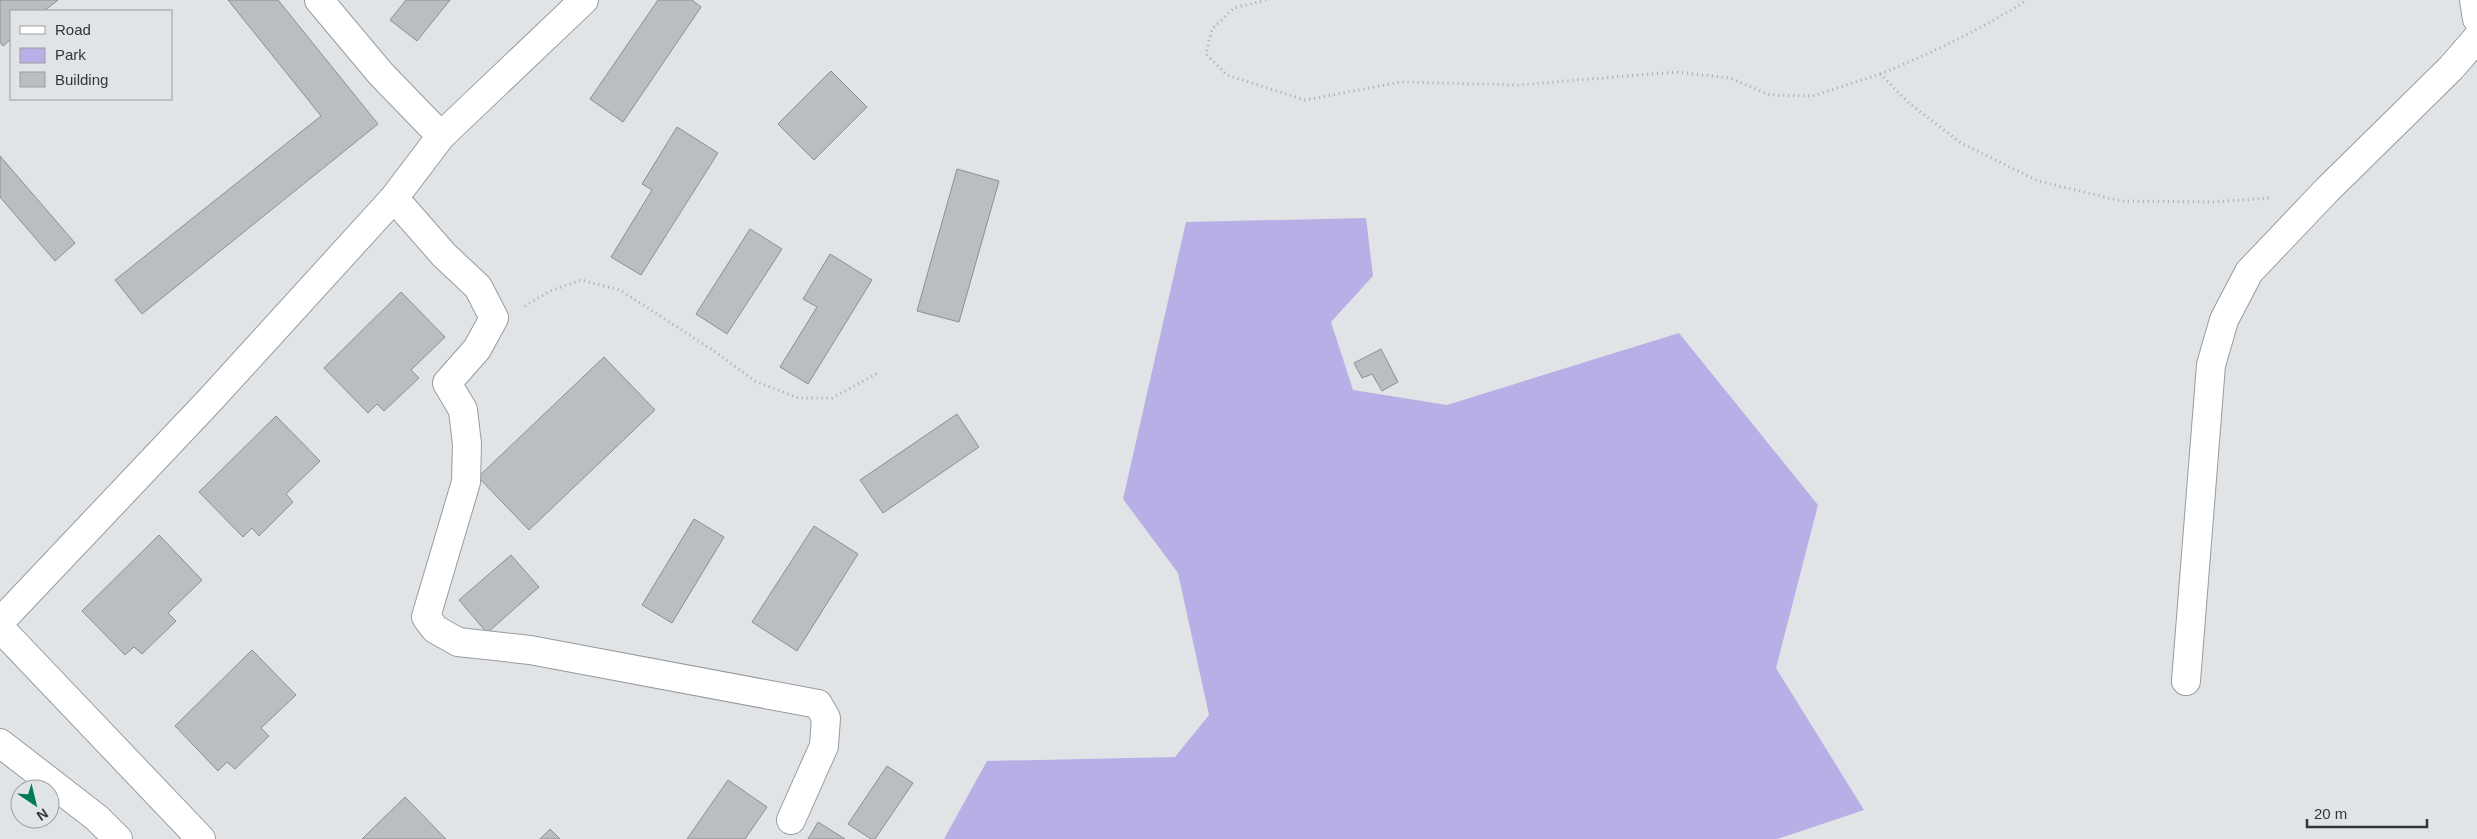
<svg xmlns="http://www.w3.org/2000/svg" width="2477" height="839" font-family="Helvetica,sans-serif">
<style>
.green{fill:#b7afe5}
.building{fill:#bbbec1;stroke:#8c8f92}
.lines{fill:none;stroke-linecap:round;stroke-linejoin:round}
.street-casing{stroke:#999b9e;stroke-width:30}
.secondary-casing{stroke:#999b9e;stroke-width:30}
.path{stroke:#a7aaac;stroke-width:3;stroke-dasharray:1 4;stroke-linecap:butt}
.street{stroke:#fff;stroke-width:28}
.secondary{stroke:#fff;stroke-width:28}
</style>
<rect width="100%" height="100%" fill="#e1e4e7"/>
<!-- green -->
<path class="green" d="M 1366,218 L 1373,276 L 1331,322 L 1353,390 L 1447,405 L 1679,333 L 1818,505 L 1776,668 L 1864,810 L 1777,839 L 944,839 L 987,761 L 1175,757 L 1209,715 L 1178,573 L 1123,499 L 1186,222 Z"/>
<!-- building -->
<path class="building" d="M 0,0 L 58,0 L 44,11 L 11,11 L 11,39 L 3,46 L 0,42 Z
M 228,0 L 278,0 L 378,124 L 142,314 L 115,280 L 321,116 Z
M 406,0 L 450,0 L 417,41 L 390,20 Z
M 658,0 L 692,0 L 701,7 L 623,122 L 590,99 Z
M 831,71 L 867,107 L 814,160 L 778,124 Z
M 677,127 L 718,153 L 641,275 L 611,257 L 652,190 L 642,184 Z
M 0,156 L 75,243 L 55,261 L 0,197 Z
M 957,169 L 999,181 L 959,322 L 917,311 Z
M 750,229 L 782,249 L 727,334 L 696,314 Z
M 830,254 L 872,280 L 808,384 L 780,367 L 817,307 L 803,299 Z
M 401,292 L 445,337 L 411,370 L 419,378 L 384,411 L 377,404 L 368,413 L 324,368 Z
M 1381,349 L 1398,382 L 1382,391 L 1372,374 L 1362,378 L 1354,363 Z
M 604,357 L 655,410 L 529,530 L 478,477 Z
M 957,414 L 979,447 L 883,513 L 860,480 Z
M 276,416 L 320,461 L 286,494 L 293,502 L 259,536 L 252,528 L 243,537 L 199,492 Z
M 694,519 L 724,537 L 672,623 L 642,605 Z
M 814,526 L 858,554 L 797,651 L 752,622 Z
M 159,535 L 202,580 L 168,613 L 176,621 L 142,654 L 134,647 L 125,655 L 82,611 Z
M 511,555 L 539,587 L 487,633 L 459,600 Z
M 252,650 L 296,695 L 261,728 L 269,736 L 235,769 L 227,762 L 218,771 L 175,726 Z
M 887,766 L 913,783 L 875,839 L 871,839 L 848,824 Z
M 728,780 L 767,807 L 745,839 L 687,839 Z
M 405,797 L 446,839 L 362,839 Z
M 818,822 L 845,839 L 808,839 Z
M 550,829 L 560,839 L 540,839 Z"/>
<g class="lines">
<!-- street casing -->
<g class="street-casing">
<path id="street" d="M 319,0 L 381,74 L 441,136
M 2474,0 L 2477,19
M 394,198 L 444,255 L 478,287 L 494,318 L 477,349 L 447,383 L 463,410 L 467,444 L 466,482 L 426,617 L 435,629 L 458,642 L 530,650 L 818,704 L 826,718 L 824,746 L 791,820
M 0,628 L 201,839
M 2186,681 L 2211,365 L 2224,320 L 2249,272 L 2327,190 L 2451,68 L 2477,38"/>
</g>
<!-- secondary casing -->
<g class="secondary-casing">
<path id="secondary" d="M 0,622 L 210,400 L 394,198 L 441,136 L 584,0
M 0,743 L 97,818 L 118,839"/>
</g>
<!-- path -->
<path class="path" d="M 1266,0 L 1234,8 L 1212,29 L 1206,54 L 1227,75 L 1305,100 L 1401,82 L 1518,85 L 1676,72 L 1730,78 L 1770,95 L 1813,96 L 1880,74 L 1909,103 L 1961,143 L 2038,181 L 2121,201 L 2211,202 L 2269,198
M 1880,74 C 1932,53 1980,30 2027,0
M 525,306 L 550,291 L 581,280 L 620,290 L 714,351 L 755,381 L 798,398 L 832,398 L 880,372"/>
<!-- street -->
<use href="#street" class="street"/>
<!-- secondary -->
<use href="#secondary" class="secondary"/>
</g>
<!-- legend -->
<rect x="10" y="10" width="162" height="90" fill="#e1e4e7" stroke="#9c9ea0"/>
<rect x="20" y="26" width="25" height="8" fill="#ffffff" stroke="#9c9ea0"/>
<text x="55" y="35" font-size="15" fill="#343536">Road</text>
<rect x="20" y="48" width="25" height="15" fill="#b7afe5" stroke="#9c9ea0"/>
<text x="55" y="60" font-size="15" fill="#343536">Park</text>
<rect x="20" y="72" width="25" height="15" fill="#bbbec1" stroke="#9c9ea0"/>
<text x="55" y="85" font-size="15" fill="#343536">Building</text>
<!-- north arrow -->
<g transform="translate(35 804) rotate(145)"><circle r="24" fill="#e1e4e7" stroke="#9c9ea0"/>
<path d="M0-4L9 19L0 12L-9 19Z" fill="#007a58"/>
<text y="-8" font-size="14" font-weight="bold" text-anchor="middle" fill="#343536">N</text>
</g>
<!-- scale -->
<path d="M2307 819v8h120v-8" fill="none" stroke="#343536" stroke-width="2.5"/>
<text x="2314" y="819" font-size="15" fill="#343536" stroke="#e1e4e7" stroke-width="4" paint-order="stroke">20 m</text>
</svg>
